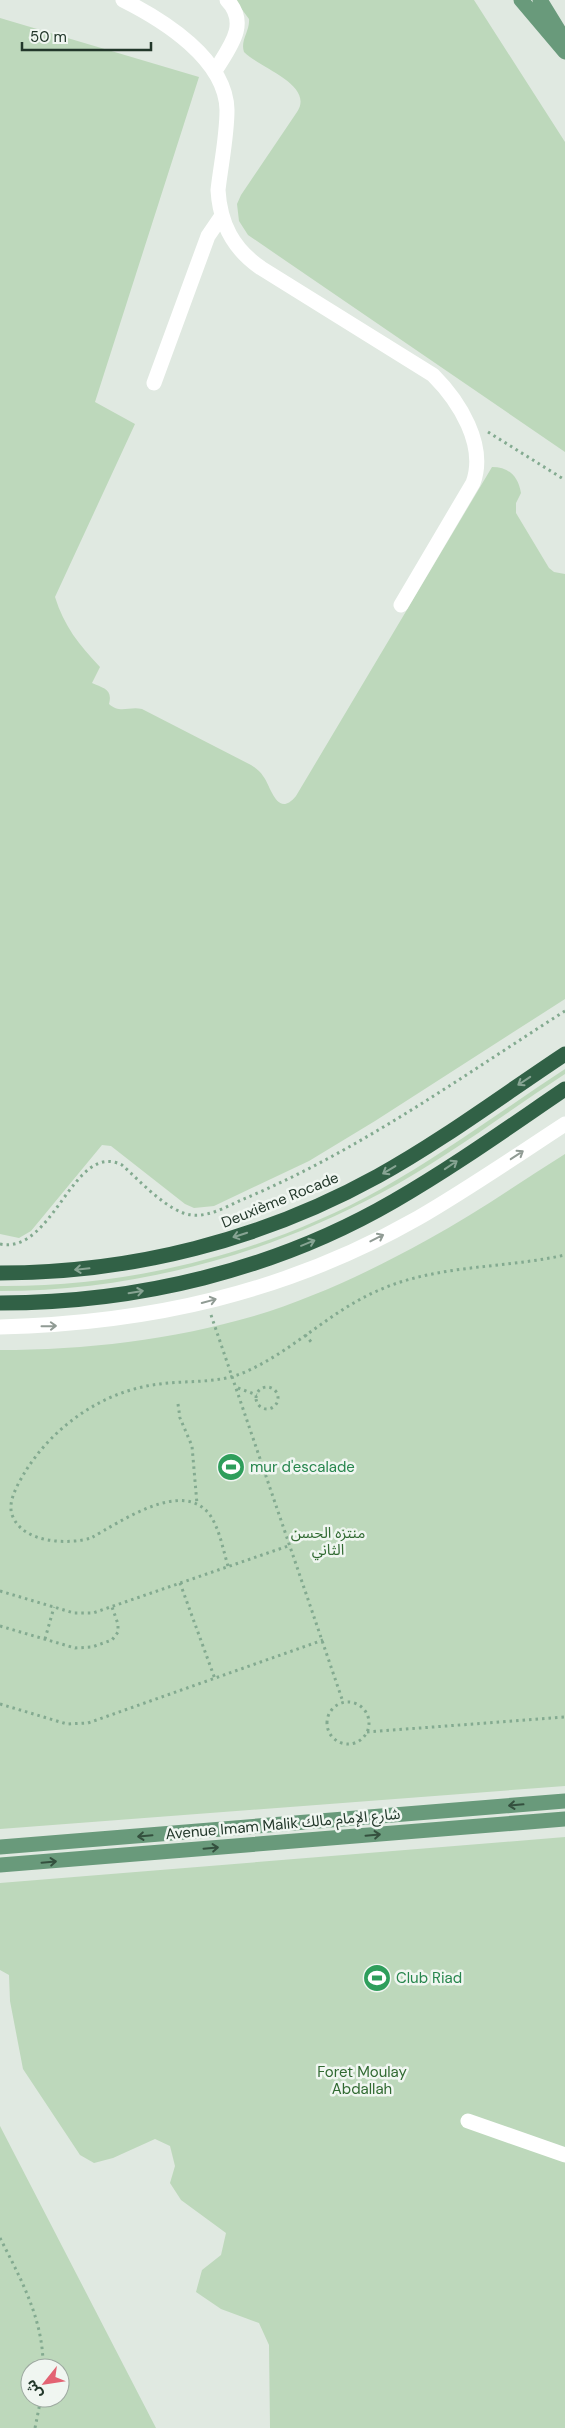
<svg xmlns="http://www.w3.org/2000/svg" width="565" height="2428" font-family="'DM Sans','Noto Sans Arabic',sans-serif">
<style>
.green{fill:#bdd8bb;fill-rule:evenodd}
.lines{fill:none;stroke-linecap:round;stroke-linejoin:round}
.path{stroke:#83aa90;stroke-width:3;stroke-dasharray:2.5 4;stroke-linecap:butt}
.minor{stroke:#fff;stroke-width:15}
.major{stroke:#699a7b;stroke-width:15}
.highway{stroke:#316146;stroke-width:15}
.oneway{stroke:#87a493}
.oneway2{stroke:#909b94}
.oneway3{stroke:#34503e}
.labels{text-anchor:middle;stroke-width:5;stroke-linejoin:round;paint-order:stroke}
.street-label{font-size:15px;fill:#22372a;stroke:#f0f6f1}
.leisure-label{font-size:15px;fill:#27864d;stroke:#f0f6f1;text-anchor:start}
.park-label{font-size:15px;fill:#316a32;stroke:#f0f6f1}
</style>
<rect width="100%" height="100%" fill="#e0e9e1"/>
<!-- green -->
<path class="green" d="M 235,0 L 474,0 L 565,142 L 565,452 L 248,235 L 239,221 L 237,204 L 241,195 L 297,112 C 315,85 260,68 244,52 C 240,40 250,31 249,19 Z
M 0,18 L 199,77 L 95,402 L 135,424 L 55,597 C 64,626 79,645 100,667 L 92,683 C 103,688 113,689 109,704 C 120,714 129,706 142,709 L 251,765 C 256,768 260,771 263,776 C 271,786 277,819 296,796 L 492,467 C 509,467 518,476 521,493 L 516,503 L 516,513 L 549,568 L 554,572 L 565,574 L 565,999 L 375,1121 L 309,1161 L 214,1206 L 194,1208 L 185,1204 L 111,1146 L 102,1145 L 31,1231 L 19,1238 L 0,1234 Z
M 565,1069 L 565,1074 C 504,1114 445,1159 381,1193 C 264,1256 133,1291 0,1291 L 0,1286 C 132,1287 266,1253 381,1189 C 445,1153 504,1109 565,1069 Z
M 565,1154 L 565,1786 L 0,1829 L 0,1350 C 85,1350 172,1340 254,1316 C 314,1298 373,1270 427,1240 C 475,1214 519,1183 565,1154 Z
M 565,1837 L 565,2428 L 270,2428 L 269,2345 L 259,2323 L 221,2309 L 196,2292 L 202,2270 L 221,2255 L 226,2233 L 181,2200 L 170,2183 L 175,2166 L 170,2146 L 155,2139 L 113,2158 L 94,2163 L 80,2155 L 23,2069 L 10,2001 L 9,1975 L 0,1970 L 0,1883 Z
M 0,2126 L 156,2428 L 0,2428 ZM 30,2368 L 60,2368 L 60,2398 L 30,2398 Z"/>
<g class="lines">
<!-- path -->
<path class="path" d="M 488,432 L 565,480
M 0,1244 C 54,1255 73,1140 122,1165 C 140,1181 169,1213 192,1215 C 211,1217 229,1205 246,1198 C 360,1150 461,1077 565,1011
M 211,1315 L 343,1702
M 305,1335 L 313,1344
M256 1398a11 11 0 1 1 22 0a11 11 0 1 1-22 0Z
M 238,1388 L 257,1395
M 178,1404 L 180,1418 L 192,1446 L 197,1504
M 228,1566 C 223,1550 220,1530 210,1515 C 183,1478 120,1522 91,1538 C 68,1545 24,1543 13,1517 C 6,1503 18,1484 25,1472 C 54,1425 105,1390 160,1384 C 188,1380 218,1384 245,1372 C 293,1351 329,1312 377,1291 C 437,1264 502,1269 565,1255
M 180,1583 L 215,1679
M 0,1591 L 74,1613 L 93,1613 L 291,1545
M 0,1626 L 75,1648 L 92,1647 L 112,1640 L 118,1632 L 118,1624 L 112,1607
M 45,1639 L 54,1607
M327 1723a21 21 0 1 1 42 0a21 21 0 1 1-42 0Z
M 0,1704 L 67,1724 L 88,1723 L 323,1640
M 367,1732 L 565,1717
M 0,2238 C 21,2279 44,2321 43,2368
M 35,2428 L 41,2398"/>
<!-- minor -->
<path class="minor" d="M 123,0 C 163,20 226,59 227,110 C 227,136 221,164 218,190 C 220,224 233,249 261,268 L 433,375 C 459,401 487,445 473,483 L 401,605
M 215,71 C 229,48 250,24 227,0
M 154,383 L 208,236 L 221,217
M 0,1327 C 150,1323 286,1293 418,1218 C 468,1189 516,1156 565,1124
M 468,2121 L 565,2155"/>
<!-- major -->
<path class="major" d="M 521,0 L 565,52
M 540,0 L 565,41
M 0,1847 L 565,1801
M 0,1865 L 565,1819"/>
<!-- highway -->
<path class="highway" d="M 0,1273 C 132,1273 262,1240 378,1176 C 443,1140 503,1095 565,1054
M 0,1303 C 137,1303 275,1270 394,1201 C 453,1167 509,1127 565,1089"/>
</g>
<!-- one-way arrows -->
<defs><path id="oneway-shaft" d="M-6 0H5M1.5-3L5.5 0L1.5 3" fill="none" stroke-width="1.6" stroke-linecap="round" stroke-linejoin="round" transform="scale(1.25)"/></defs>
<g class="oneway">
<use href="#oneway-shaft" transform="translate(524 1081) rotate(146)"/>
<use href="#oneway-shaft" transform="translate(451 1165) rotate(-34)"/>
<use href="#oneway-shaft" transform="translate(389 1170) rotate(149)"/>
<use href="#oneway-shaft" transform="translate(240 1235) rotate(162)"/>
<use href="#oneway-shaft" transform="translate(308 1243) rotate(-22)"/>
<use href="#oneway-shaft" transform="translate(82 1269) rotate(174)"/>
<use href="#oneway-shaft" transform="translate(136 1292) rotate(-9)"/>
</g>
<g class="oneway2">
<use href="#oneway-shaft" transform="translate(517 1155) rotate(-33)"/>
<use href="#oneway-shaft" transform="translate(377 1238) rotate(-27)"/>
<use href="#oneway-shaft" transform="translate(209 1301) rotate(-15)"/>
<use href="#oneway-shaft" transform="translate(49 1326) rotate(-1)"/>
</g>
<g class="oneway3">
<use href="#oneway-shaft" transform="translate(516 1805) rotate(175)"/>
<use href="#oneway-shaft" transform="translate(373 1835) rotate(-5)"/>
<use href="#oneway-shaft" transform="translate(145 1836) rotate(175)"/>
<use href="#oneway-shaft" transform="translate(211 1848) rotate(-5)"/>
<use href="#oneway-shaft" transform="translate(49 1862) rotate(-5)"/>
</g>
<!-- icons -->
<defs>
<g id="stadium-disc" transform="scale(1.4375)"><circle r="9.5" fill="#2e9e5b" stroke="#f0f6f1"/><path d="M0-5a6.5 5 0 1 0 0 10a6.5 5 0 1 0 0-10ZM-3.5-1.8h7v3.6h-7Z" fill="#fff"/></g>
</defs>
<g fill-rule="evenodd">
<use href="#stadium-disc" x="231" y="1467"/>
<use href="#stadium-disc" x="377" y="1978"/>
</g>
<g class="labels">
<!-- street labels -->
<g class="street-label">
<text transform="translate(280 1200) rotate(-22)" y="5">Deuxième Rocade</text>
<text transform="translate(283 1824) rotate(-5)" y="5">Avenue Imam Malik شارع الإمام مالك</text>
</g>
<!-- leisure labels -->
<g class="leisure-label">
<text x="250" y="1472">mur d'escalade</text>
<text x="396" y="1983">Club Riad</text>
</g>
<!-- park labels -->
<g class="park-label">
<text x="328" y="1538">منتزه الحسن<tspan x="328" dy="17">الثاني</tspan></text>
<text x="362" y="2077">Foret Moulay<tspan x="362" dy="17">Abdallah</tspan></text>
</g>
</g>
<!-- north arrow -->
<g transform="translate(45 2383) rotate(240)"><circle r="24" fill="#f0f6f1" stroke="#9eaaa1"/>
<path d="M0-4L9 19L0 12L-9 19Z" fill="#e36373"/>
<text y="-8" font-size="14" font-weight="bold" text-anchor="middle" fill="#22372a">ش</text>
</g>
<!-- scale -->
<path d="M22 42v8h129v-8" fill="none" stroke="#22372a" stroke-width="2.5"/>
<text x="30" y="42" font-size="15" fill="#22372a" stroke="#f0f6f1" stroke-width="4" paint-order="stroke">50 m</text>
</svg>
